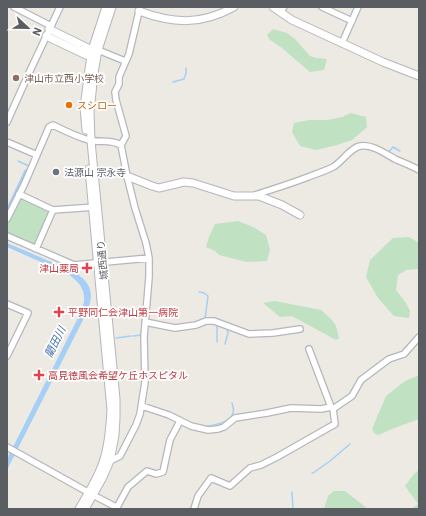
<svg xmlns="http://www.w3.org/2000/svg" width="426" height="516" font-family="'IBM Plex Sans','Noto Sans JP',sans-serif">
<style>
.green{fill:#c0e1c2}
.water{fill:#a6cff7}
.lines{fill:none;stroke-linecap:round;stroke-linejoin:round}
.stream{stroke:#a6cff7;stroke-width:1.5}
.minor-casing{stroke:#b4b7bb;stroke-width:8}
.tertiary-casing{stroke:#b4b7bb;stroke-width:9}
.minor{stroke:#fff;stroke-width:5.5}
.tertiary{stroke:#fff;stroke-width:7}
.education-dot{fill:#8d6e63;stroke:#fff;stroke-width:1.5}
.food-dot{fill:#e8710a;stroke:#fff;stroke-width:1.5}
.worship-dot{fill:#6b7280;stroke:#fff;stroke-width:1.5}
.health-dot{fill:#e0444e;stroke:#fff;stroke-width:1.5}
.labels{text-anchor:middle;stroke-width:3.5;stroke-linejoin:round;paint-order:stroke}
.education-label{font-size:10px;fill:#785e54;stroke:#fff;text-anchor:start}
.food-label{font-size:10px;fill:#c56008;stroke:#fff;text-anchor:start}
.worship-label{font-size:10px;fill:#5b616d;stroke:#fff;text-anchor:start}
.street-label{font-size:10px;fill:#5a5d61;stroke:#fff}
.health-label{font-size:10px;fill:#be3a42;stroke:#fff;text-anchor:start}
.water-label{font-size:11px;font-style:italic;fill:#4975b0;stroke:#fff}
</style>
<rect width="100%" height="100%" fill="#eceae2"/>
<!-- green -->
<path class="green" d="M 273,29 L 287,33 L 295,39 L 310,56 L 316,58 L 327,59 L 324,70 L 310,72 L 282,48 L 270,40 L 267,35 Z
M 351,113 L 366,117 L 367,127 L 352,140 L 337,145 L 316,150 L 300,146 L 292,132 L 294,123 L 309,120 L 327,120 L 342,117 Z
M 21,198 L 49,211 L 50,213 L 36,245 L 34,246 L 7,234 L 7,223 L 18,199 Z
M 238,221 L 253,227 L 266,235 L 270,250 L 267,261 L 247,262 L 219,255 L 215,251 L 206,247 L 209,237 L 215,224 Z
M 409,237 L 419,243 L 419,269 L 406,270 L 398,275 L 396,290 L 406,303 L 410,311 L 409,318 L 394,316 L 378,298 L 366,277 L 370,260 L 393,238 Z
M 275,301 L 321,310 L 332,320 L 336,326 L 339,338 L 336,340 L 292,316 L 280,317 L 263,303 Z
M 419,375 L 419,419 L 389,430 L 379,435 L 375,434 L 372,429 L 386,396 L 405,381 Z
M 419,470 L 419,509 L 411,509 L 418,504 L 405,486 L 414,474 Z
M 334,491 L 345,491 L 368,509 L 324,509 L 328,496 Z"/>
<!-- water -->
<path class="water" d="M 25,169 L 28,170 L 7,214 L 7,207 Z
M 7,243 L 61,266 L 63,265 L 64,267 C 79,274 95,283 90,303 C 89,308 85,313 84,318 L 7,470 C 7,467 6,463 7,460 C 8,457 12,447 14,445 L 81,312 C 88,295 83,284 68,274 L 7,247 Z"/>
<g class="lines">
<!-- stream -->
<path class="stream" d="M 173,82 L 184,79 L 186,73 L 186,68
M 388,153 L 393,147 L 400,151
M 18,161 L 29,166
M 199,292 L 204,293 L 208,296 L 205,319
M 133,336 L 141,335 L 142,328
M 116,338 L 131,336
M 217,342 L 217,324
M 225,344 L 228,333 L 227,328
M 204,427 C 213,425 231,423 233,413 C 234,410 233,406 232,403
M 262,468 L 285,456
M 312,473 L 313,473 L 330,461 L 350,444
M 292,492 L 293,509"/>
<!-- minor casing -->
<g class="minor-casing">
<path id="minor" d="M 14,7 L 51,26
M 322,7 L 352,21
M 280,12 L 284,7
M 342,43 L 358,7
M 98,50 L 125,61
M 7,122 L 29,73 L 60,7
M 7,142 L 37,155
M 121,145 L 126,136 L 116,100 L 115,92 L 119,84 L 119,77 L 129,54 L 140,7
M 19,194 L 53,210 L 95,207
M 255,195 C 273,189 290,184 308,177 C 316,174 325,171 333,167 C 342,162 350,148 360,146 C 373,144 385,154 397,160 C 404,163 412,166 419,170
M 7,219 L 24,185 L 49,127 L 53,125 C 65,131 77,137 89,140 C 100,143 110,139 121,145 L 127,176 L 135,208 L 146,243 L 149,258 L 149,277 L 144,337 L 145,382 L 140,414 L 136,425 L 120,456 L 110,461
M 7,236 L 74,265 L 149,258
M 36,249 L 53,210
M 7,304 L 28,313 L 7,356
M 145,322 L 175,328 L 196,325 L 206,321 L 214,321 L 249,334 L 273,333 L 300,329
M 309,349 L 331,407
M 142,406 L 169,415 L 191,426 L 208,430 L 218,429 L 224,427 L 235,418 L 267,413 L 291,408 L 321,409 L 331,407 L 333,409
M 333,409 L 352,396 L 361,380 L 389,359 L 404,354 L 419,337
M 7,447 L 93,495 L 116,507
M 116,509 L 128,487 L 141,476 L 147,471 L 156,474 L 163,472 L 170,440 L 180,421
M 194,509 L 198,496 L 211,478 L 230,486 L 250,468 L 261,465 L 277,457 L 335,424 L 333,409"/>
</g>
<!-- tertiary casing -->
<g class="tertiary-casing">
<path id="tertiary" d="M 273,7 L 292,20 L 383,62 L 419,76
M 139,11 C 174,24 201,25 234,7
M 49,29 L 92,50 L 96,50
M 46,36 L 86,55 L 94,57
M 86,130 L 84,108 L 89,69 L 92,50 L 106,7
M 127,176 L 152,186 L 159,188 L 184,182 L 193,183 L 234,196 L 259,196 L 282,205 L 300,215
M 79,509 C 88,493 99,477 104,459 C 109,444 110,427 111,410 L 89,169
M 85,509 L 102,479 L 110,461 L 115,435 L 116,418 L 116,399 L 91,141 L 90,112 L 94,73 L 98,50 L 112,7"/>
</g>
<!-- minor -->
<use href="#minor" class="minor"/>
<!-- tertiary -->
<use href="#tertiary" class="tertiary"/>
</g>
<!-- markers -->
<circle class="education-dot" cx="16" cy="78" r="4"/>
<circle class="food-dot" cx="69" cy="105" r="4"/>
<circle class="worship-dot" cx="56" cy="172" r="4"/>
<g class="health-dot">
<path d="M85 262h4v4h4v4h-4v4h-4v-4h-4v-4h4z"/>
<path d="M57 306h4v4h4v4h-4v4h-4v-4h-4v-4h4z"/>
<path d="M37 369h4v4h4v4h-4v4h-4v-4h-4v-4h4z"/>
</g>
<g class="labels">
<!-- education labels -->
<g class="education-label">
<text x="24" y="82">津山市立西小学校</text>
</g>
<!-- food labels -->
<g class="food-label">
<text x="77" y="109">スシロー</text>
</g>
<!-- worship labels -->
<g class="worship-label">
<text x="64" y="176">法源山 宗永寺</text>
</g>
<!-- street labels -->
<g class="street-label">
<text transform="translate(102 260) rotate(-95)" y="4">城西通り</text>
</g>
<!-- health labels -->
<g class="health-label">
<text x="79" y="272" text-anchor="end">津山薬局</text>
<text x="68" y="316">平野同仁会津山第一病院</text>
<text x="48" y="379">高見徳風会希望ケ丘ホスピタル</text>
</g>
<!-- water labels -->
<g class="water-label">
<text transform="translate(55 342) rotate(-63)" y="4">藺田川</text>
</g>
</g>
<!-- border -->
<rect width="426" height="516" fill="none" stroke="#5a5d61" stroke-width="16"/>
<!-- north arrow -->
<g transform="translate(28 28) rotate(112)" stroke="#ffffff" stroke-width="3" paint-order="stroke">
<path d="M0-3L7 15L0 10L-7 15Z" fill="#5a5d61"/>
<text y="-6" font-size="11" font-weight="bold" text-anchor="middle" fill="#5a5d61">N</text>
</g>
</svg>
